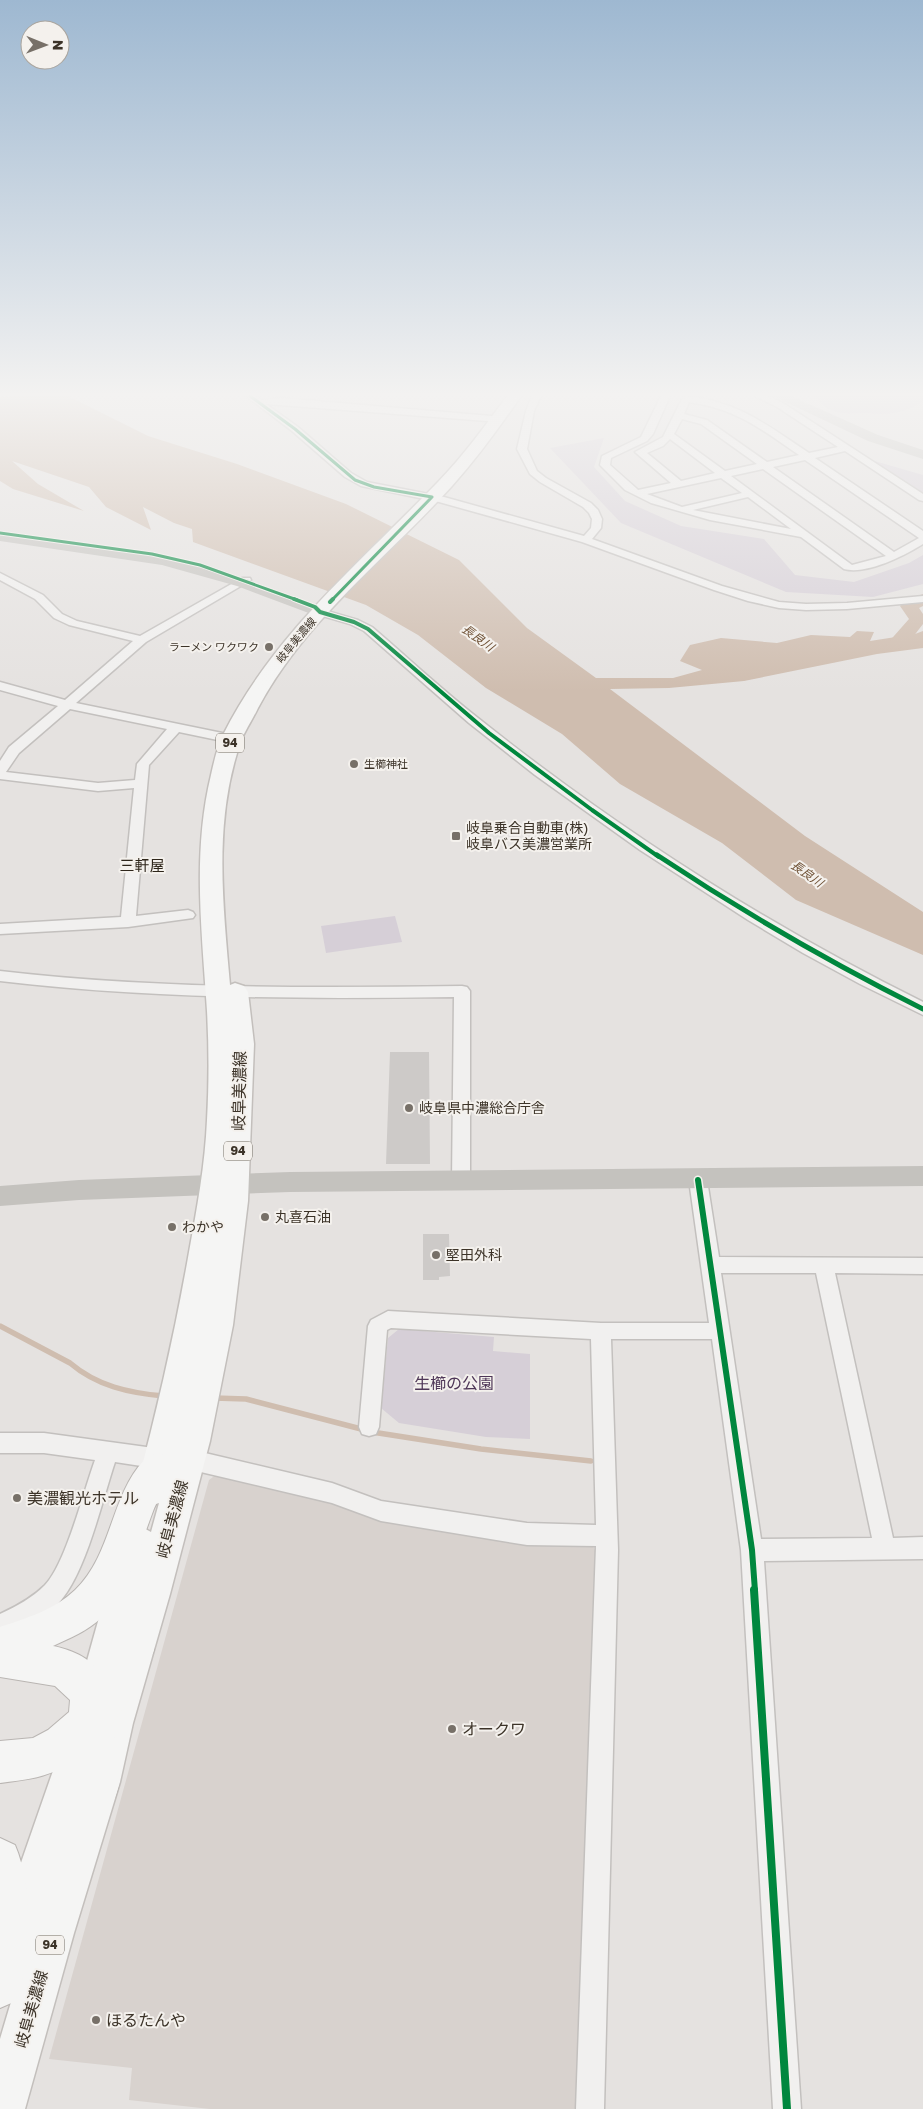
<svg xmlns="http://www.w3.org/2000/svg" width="923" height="2109" font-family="'Golos Text','Noto Sans JP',sans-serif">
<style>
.built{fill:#d8d2ce}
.green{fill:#d6cfd7}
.water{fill:#cfbdaf}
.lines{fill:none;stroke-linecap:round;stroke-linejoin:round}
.stream{stroke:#cfbdaf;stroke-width:5.5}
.river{fill:#cfbdaf;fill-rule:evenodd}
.building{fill:#cdcac8}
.street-casing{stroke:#c3c0be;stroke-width:3}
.primary-casing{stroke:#c3bfbc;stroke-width:3}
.highway-casing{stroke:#b9b5b2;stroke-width:2}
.street{fill:#f1f0ef;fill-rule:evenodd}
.secondary{fill:#c4c2be;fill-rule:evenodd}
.primary{fill:#f5f5f4;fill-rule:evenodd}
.highway{fill:#f5f5f4;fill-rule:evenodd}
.cycleway-far4-casing{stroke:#f4f1ed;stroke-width:5}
.cycleway-far3-casing{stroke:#f4f1ed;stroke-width:6}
.cycleway-far2-casing{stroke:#f4f1ed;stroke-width:8}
.cycleway-far1-casing{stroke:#f4f1ed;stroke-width:9}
.cycleway-casing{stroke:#f4f1ed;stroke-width:11}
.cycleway-far4{stroke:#00873e;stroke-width:3}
.cycleway-far3{stroke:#00873e;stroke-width:4}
.cycleway-far2{stroke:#00873e;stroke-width:5}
.cycleway-far1{stroke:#00873e;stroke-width:6}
.cycleway{stroke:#00873e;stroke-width:8}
.poi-dot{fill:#777068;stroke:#f4f1ed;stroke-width:2}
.labels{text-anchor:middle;stroke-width:4;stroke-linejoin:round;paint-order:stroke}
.far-street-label{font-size:11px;fill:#3c3328;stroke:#f4f1ed}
.far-poi-label{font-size:11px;fill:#3c3328;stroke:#f4f1ed;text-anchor:end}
.far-water-label{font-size:12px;font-style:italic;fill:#6e5034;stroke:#f4f1ed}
.shield{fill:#f4f1ed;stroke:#736c63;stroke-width:1}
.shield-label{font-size:12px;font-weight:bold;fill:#3c3328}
.poi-label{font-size:14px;fill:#3c3328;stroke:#f4f1ed;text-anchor:start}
.neighbourhood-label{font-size:15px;fill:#2d251a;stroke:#f4f1ed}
.near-street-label{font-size:16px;fill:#3c3328;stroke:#f4f1ed}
.near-park-label{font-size:16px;fill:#4e3657;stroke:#f4f1ed}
.near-poi-label{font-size:16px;fill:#3c3328;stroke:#f4f1ed;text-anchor:start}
</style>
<rect width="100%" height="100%" fill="#e5e2e0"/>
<!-- built -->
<path class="built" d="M 217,1474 L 592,1544 L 598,1556 L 578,2109 L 210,2109 L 129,2100 L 132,2068 L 49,2059 L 209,1480 Z"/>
<!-- green -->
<path class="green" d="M 813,396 L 923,396 L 923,400 C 908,414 886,415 865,413 C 853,413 843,415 831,410 C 823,408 821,400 813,396 Z
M 604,438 L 594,467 L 625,501 L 681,526 L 764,539 L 795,575 L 854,582 L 909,563 L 923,555 L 923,584 L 873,597 L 786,592 L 621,523 L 550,448 Z
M 871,460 L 923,475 L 923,495 Z
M 395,916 L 402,942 L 326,953 L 321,926 Z
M 399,1329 L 494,1337 L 493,1351 L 530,1354 L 530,1439 L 486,1437 L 399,1423 L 381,1408 L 388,1338 Z"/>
<!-- water -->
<path class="water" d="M 68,396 L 148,436 L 237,464 L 346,504 L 459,560 L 527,628 L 596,678 L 673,678 L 702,670 L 680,661 L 690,645 L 721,638 L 777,643 L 811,635 L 850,637 L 857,631 L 874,632 L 870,641 L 915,634 L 923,631 L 923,648 L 877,654 L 744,681 L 669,688 L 610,689 L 805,836 L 923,912 L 923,955 L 796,900 L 722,843 L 620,784 L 562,734 L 486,688 L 418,635 L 366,605 L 193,542 L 192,529 L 174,523 L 143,507 L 151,530 L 106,507 L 89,487 L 12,461 L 38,484 L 84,511 L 13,489 L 0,481 L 0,397 Z"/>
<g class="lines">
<!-- stream -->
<path class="stream" d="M 0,1326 L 70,1363 C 97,1386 129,1393 164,1396
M 214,1398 L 246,1399 L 365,1430
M 372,1432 L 481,1449 L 591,1461"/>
<!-- river -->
<path class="river" d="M 923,594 L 923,606 L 919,608 L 923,614 L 923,624 C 914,635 904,653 889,649 L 886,645 L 909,619 L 900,606 L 903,602 Z"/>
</g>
<!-- building -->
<path class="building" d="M 390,1052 L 429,1052 L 430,1164 L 386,1164 Z
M 423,1234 L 449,1234 L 450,1276 L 439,1277 L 439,1280 L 423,1280 Z"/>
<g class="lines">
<!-- street casing -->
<g class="street-casing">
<path id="street" d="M 246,396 L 256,396 L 261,400 L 281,398 L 503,417 L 503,421 L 500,422 L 266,404 L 298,427 L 351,473 L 367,482 L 444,497 L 584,536 L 591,528 L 592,519 L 589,513 L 583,507 L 540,482 L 530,474 L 517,449 L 526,411 L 532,396 L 541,396 L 534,411 L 527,449 L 537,471 L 546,478 L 591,503 L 598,510 L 602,519 L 601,528 L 592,539 L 722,586 L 779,602 L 806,604 L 847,603 L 923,596 L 923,602 L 847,609 L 806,610 L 779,608 L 748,601 L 714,590 L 582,542 L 439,502 L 361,486 L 345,477 L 292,431 Z
M 661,396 L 670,396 L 653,434 L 647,441 L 611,458 L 610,465 L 636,488 L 638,490 L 671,483 L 635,452 L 663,437 L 682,399 L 685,396 C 738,401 767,425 809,453 L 838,447 L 777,407 L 755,396 L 768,396 L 783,403 L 923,494 L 923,501 L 919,500 L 845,451 L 815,458 L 923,531 L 923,544 C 904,556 866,575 844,569 L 801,537 L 710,520 L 651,503 L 625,490 L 600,465 L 602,456 L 641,437 ZM 689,402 C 737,409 761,429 799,455 L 767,462 L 707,420 L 684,414 ZM 682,419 L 701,424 L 757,464 L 725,471 L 674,434 ZM 670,439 L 715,473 L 681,481 L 647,453 L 663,446 ZM 805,460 L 919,538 L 894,552 L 773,467 ZM 763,469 L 886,556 L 852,565 L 731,476 ZM 721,478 L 742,493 L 682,507 L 647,494 ZM 748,497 L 791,529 L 693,510 Z
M 0,573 L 43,595 L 62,614 L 77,621 L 140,636 L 242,578 L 250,578 L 251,580 L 146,642 L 76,703 L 232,735 L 238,739 L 232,743 L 179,732 L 149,765 L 136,916 L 188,910 L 193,912 L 195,915 L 193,918 L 128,927 L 0,934 L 0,924 L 121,917 L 134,788 L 98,791 L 0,779 L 0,761 L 9,747 L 58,706 L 0,690 L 0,682 L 65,700 L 133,641 L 69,625 L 54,618 L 35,599 L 0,580 ZM 70,709 L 167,729 L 137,764 L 135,780 L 98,783 L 6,772 L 19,753 Z
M 320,609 L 358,620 L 372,627 C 407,657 441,689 478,718 C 616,828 765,924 923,1002 L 923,1015 L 860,984 L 803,953 L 748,920 L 640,850 L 535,775 L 469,723 L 364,631 L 350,624 L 316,614 L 314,612 Z
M 0,971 C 154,989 307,988 462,986 L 467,987 L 470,991 L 470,1181 L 467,1186 L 461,1188 L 455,1186 L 452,1181 L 454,997 C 302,999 151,999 0,981 Z
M 698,1173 L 704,1175 L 707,1180 L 719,1257 L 923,1258 L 923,1274 L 835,1273 L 893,1538 L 923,1537 L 923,1559 L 764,1561 L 801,2109 L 773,2109 L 741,1550 L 712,1339 L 611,1339 L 618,1550 L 604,2109 L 576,2109 L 596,1546 L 527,1545 L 381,1521 L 332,1503 L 188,1469 L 181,1466 L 178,1459 L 181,1452 L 188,1449 L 332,1483 L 381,1501 L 527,1523 L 596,1525 L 591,1339 L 391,1328 L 387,1330 L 379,1427 L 376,1434 L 369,1436 L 362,1434 L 359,1427 L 368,1326 L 371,1320 L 388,1311 L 601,1323 L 709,1323 L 689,1180 L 692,1175 ZM 721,1273 L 816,1273 L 872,1538 L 761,1539 Z
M 0,1433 L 44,1433 L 161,1449 L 168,1452 L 171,1459 L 168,1466 L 161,1469 L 115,1462 C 102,1501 87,1568 62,1599 C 47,1618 22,1627 0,1636 L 0,1614 C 17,1606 32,1598 45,1585 C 66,1563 84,1490 95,1460 L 44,1453 L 0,1453 Z"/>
</g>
<!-- primary casing -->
<g class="primary-casing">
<path id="primary" d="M 507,396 L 521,396 C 499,428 477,458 452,486 C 386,559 305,620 258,708 C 253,719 245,730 241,741 C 213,820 223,904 230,985 L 235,983 L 244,986 L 248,992 L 254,1044 L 248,1201 L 233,1325 L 210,1441 L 170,1594 L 133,1723 L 120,1782 L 74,1933 L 25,2109 L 0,2109 L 0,2039 L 11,2002 L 0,2007 L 0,1923 L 70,1722 L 120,1542 L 126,1530 L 138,1525 L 151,1532 L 159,1503 L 153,1505 L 141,1501 L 136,1489 C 157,1411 175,1332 189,1252 C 197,1208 205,1165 207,1120 C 209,1084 209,1047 207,1011 C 202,932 192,853 211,775 C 214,762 217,747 223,735 C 274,633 361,562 438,482 C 464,455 485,426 507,396 Z"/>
</g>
<!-- highway casing -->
<g class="highway-casing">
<path id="highway" d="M 158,1453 L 171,1458 L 176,1470 C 169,1485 157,1498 152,1514 C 139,1548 129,1591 102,1617 C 88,1631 70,1638 53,1646 C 68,1649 92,1657 99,1674 L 121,1636 L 135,1631 L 149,1636 L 154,1650 L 131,1696 L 111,1726 C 119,1751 125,1771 115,1797 L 100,1803 L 85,1797 L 79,1782 L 79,1757 C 52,1777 32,1779 0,1783 L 0,1741 L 33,1738 L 48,1730 L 69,1712 L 70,1700 L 55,1686 L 0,1677 L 0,1627 C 27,1618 54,1610 75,1590 C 112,1555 110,1497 144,1460 C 148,1456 154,1455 158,1453 Z
M 0,1838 L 15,1845 C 33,1887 33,1959 16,2001 L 0,2008 Z"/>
</g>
<!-- street -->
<use href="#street" class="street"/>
<!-- secondary -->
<path class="secondary" d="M 773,396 L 791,396 L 878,435 L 923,450 L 923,459 L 868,441 Z
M 0,531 L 163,556 L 249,580 L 326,609 L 328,612 L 326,615 L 314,615 L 237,586 L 162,565 L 0,541 Z
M 923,1166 L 923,1186 L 290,1192 L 79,1200 L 0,1206 L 0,1186 L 79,1180 L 290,1172 Z"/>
<!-- primary -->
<use href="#primary" class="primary"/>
<!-- highway -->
<use href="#highway" class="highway"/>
<!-- cycleway-far4 casing -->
<g class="cycleway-far4-casing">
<path id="cycleway-far4" d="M 250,396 L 295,429 L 355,480 L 374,487 L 432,497
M 0,533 L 152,554 L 200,565 L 297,600
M 332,600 L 432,497"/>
</g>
<!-- cycleway-far3 casing -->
<g class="cycleway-far3-casing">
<path id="cycleway-far3" d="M 294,599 L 315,607 L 320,612 L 354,622 L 368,629 L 489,733 L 592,810 L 659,857
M 330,602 L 333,599"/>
</g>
<!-- cycleway-far2 casing -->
<g class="cycleway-far2-casing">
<path id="cycleway-far2" d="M 657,855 C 743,912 831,963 923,1009"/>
</g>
<!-- cycleway-far1 casing -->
<g class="cycleway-far1-casing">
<path id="cycleway-far1" d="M 698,1180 L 752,1550 L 755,1591"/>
</g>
<!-- cycleway casing -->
<g class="cycleway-casing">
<path id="cycleway" d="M 754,1590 L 787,2109"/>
</g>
<!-- cycleway-far4 -->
<use href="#cycleway-far4" class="cycleway-far4"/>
<!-- cycleway-far3 -->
<use href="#cycleway-far3" class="cycleway-far3"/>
<!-- cycleway-far2 -->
<use href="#cycleway-far2" class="cycleway-far2"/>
<!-- cycleway-far1 -->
<use href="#cycleway-far1" class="cycleway-far1"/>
<!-- cycleway -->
<use href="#cycleway" class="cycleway"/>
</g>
<!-- sky -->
<linearGradient id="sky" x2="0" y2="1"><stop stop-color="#9eb8d1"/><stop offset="0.57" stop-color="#f3f2f1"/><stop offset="1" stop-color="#f3f2f1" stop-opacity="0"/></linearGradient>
<rect width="923" height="692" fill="url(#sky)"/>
<!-- markers -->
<g class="poi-dot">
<circle cx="269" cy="647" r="5"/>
<circle cx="354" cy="764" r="5"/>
<rect x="451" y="831" width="10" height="10" rx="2.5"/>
<circle cx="409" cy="1108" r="5"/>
<circle cx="265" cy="1217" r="5"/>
<circle cx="172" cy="1227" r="5"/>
<circle cx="436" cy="1255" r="5"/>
<circle cx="17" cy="1498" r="5"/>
<circle cx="452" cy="1729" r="5"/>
<circle cx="96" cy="2020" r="5"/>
</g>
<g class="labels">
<!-- far-street labels -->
<g class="far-street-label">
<text transform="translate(296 640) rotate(-50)" y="4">岐阜美濃線</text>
</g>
<!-- far-poi labels -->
<g class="far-poi-label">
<text x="259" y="651">ラーメン ワクワク</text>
<text x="364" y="768" text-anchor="start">生櫛神社</text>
</g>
<!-- far-water labels -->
<g class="far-water-label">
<text transform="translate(478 638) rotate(36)" y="4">長良川</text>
<text transform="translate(807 874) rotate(35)" y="4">長良川</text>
</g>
<!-- shield labels -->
<g class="shield">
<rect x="216" y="733.5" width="28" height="19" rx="4"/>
<rect x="224" y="1141.5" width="28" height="19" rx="4"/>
<rect x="36" y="1935.5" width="28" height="19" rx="4"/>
</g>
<g class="shield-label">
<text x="230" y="747">94</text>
<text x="238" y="1155">94</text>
<text x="50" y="1949">94</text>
</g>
<!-- poi labels -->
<g class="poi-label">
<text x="466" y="833">岐阜乗合自動車(株)<tspan x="466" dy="16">岐阜バス美濃営業所</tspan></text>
<text x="419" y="1113">岐阜県中濃総合庁舎</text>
<text x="275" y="1222">丸喜石油</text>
<text x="182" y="1232">わかや</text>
<text x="446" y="1260">堅田外科</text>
</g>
<!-- neighbourhood labels -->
<g class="neighbourhood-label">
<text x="142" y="871">三軒屋</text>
</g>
<!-- near-street labels -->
<g class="near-street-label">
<text transform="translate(239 1091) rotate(-89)" y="6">岐阜美濃線</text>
<text transform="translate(172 1519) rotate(-75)" y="6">岐阜美濃線</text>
<text transform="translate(31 2009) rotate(-74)" y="6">岐阜美濃線</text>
</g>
<!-- near-park labels -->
<g class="near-park-label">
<text x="454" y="1389">生櫛の公園</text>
</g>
<!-- near-poi labels -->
<g class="near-poi-label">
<text x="27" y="1504">美濃観光ホテル</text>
<text x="462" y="1735">オークワ</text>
<text x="106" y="2026">ほるたんや</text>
</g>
</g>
<!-- north arrow -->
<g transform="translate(45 45) rotate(91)"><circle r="24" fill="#f4f1ed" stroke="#aaa59e"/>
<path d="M0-4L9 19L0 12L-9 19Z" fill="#777068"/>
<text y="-8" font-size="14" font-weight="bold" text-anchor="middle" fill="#3c3328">N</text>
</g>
</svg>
